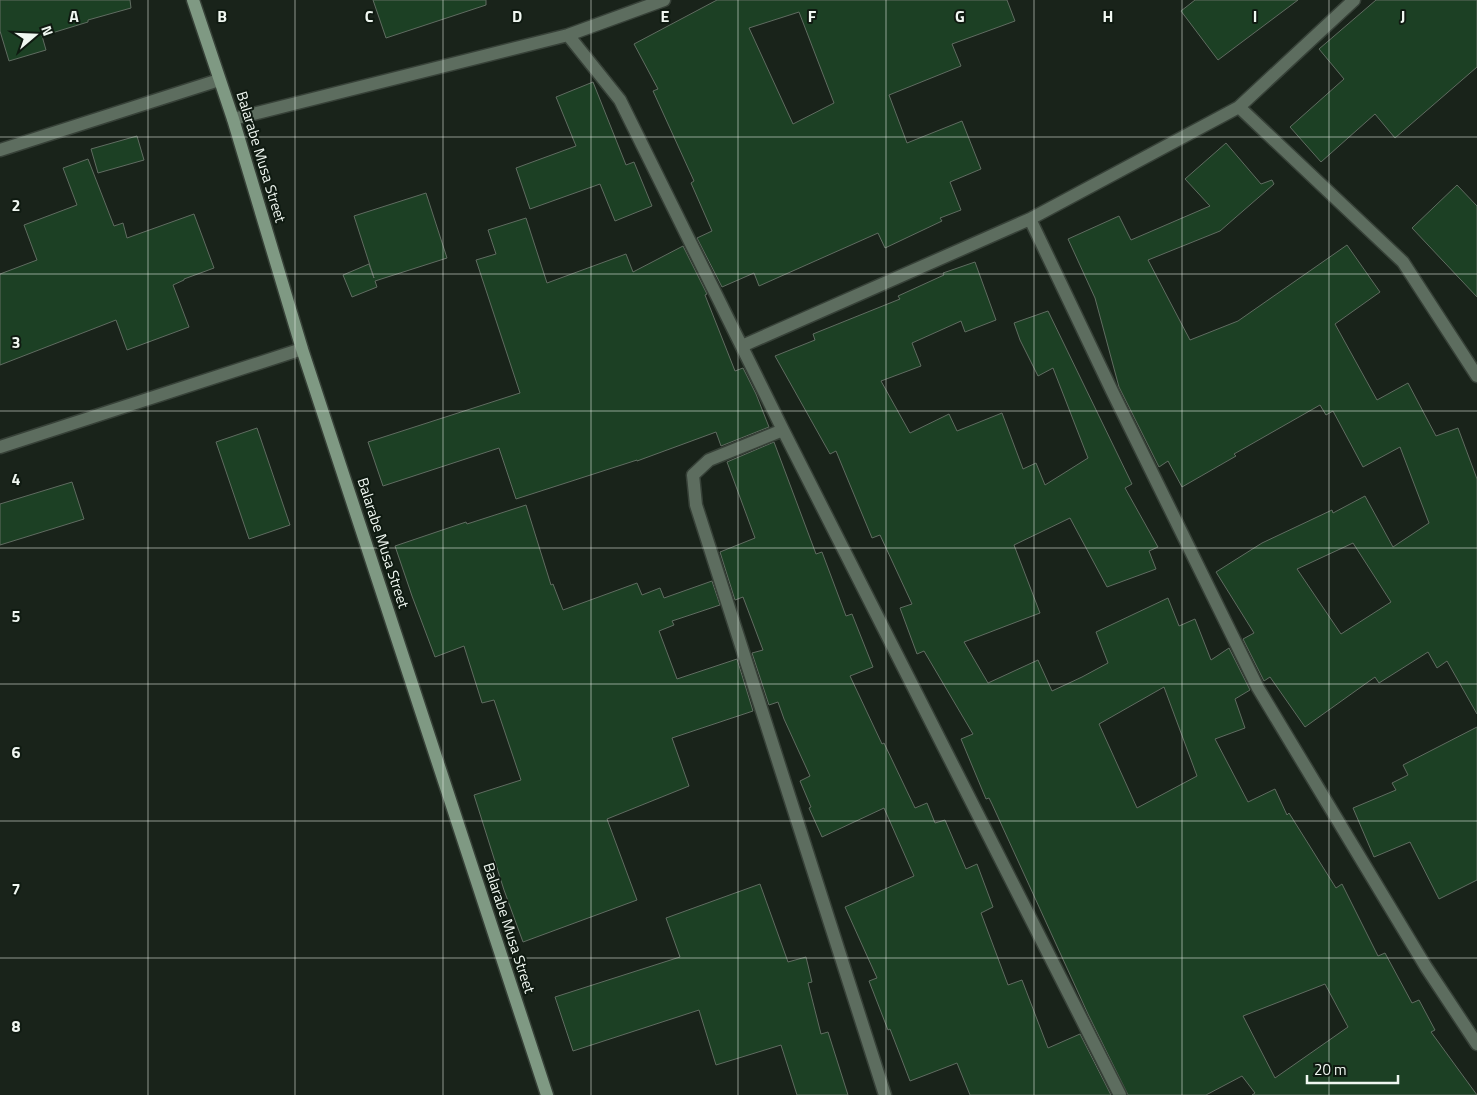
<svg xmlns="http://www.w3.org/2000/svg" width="1477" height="1095" font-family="'Titillium Web',sans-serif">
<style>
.building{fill:#1c4024;stroke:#606c61;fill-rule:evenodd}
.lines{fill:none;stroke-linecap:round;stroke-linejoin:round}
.street-casing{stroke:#374138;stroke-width:15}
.secondary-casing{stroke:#374138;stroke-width:15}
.street{stroke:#5d6d5f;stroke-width:12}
.secondary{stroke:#7f9983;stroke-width:12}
.grid{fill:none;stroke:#f0f7f1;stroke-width:1;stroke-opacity:0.55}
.labels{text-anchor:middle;stroke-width:4;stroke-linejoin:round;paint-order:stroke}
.street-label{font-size:15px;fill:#f0f7f1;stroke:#0f1a11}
.grid-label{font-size:16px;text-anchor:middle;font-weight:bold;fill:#f0f7f1;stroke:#0f1a11;stroke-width:4;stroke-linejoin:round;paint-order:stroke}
</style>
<rect width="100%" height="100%" fill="#19231a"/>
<!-- building -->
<path class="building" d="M 0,0 L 130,0 L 131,8 L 88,20 L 88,22 L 42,36 L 46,50 L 9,61 L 0,31 Z
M 373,0 L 486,0 L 486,5 L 386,38 Z
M 717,0 L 1007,0 L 1015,21 L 952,44 L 961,66 L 889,95 L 907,143 L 962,121 L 981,169 L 950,182 L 961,210 L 940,218 L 942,221 L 885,248 L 878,233 L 759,286 L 754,273 L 722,287 L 697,238 L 712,231 L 691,183 L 694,181 L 653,91 L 658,89 L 634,44 ZM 799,12 L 834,103 L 793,124 L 749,28 Z
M 1195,0 L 1298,0 L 1218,60 L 1181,11 Z
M 1376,0 L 1477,0 L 1477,67 L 1395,138 L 1375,114 L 1321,162 L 1290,127 L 1344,79 L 1319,49 Z
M 593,82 L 626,165 L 634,162 L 652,206 L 615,221 L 600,184 L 530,209 L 516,168 L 576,146 L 556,97 Z
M 137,136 L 144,160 L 98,173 L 91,149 Z
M 1226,143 L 1261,184 L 1272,180 L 1274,184 L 1220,231 L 1148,260 L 1190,340 L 1238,321 L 1347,245 L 1380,292 L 1335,324 L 1377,400 L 1408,383 L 1436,436 L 1458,428 L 1477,479 L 1477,714 L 1447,661 L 1437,668 L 1428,652 L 1379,683 L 1375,677 L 1305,727 L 1270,677 L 1264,681 L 1243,639 L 1254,633 L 1216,572 L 1262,543 L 1332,510 L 1333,513 L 1365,496 L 1393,547 L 1429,523 L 1400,447 L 1363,467 L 1333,411 L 1326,415 L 1320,405 L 1234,454 L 1236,456 L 1182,487 L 1168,461 L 1159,467 L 1119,387 L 1095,298 L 1068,239 L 1119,216 L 1131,240 L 1210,206 L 1185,179 ZM 1353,543 L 1391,602 L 1341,634 L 1297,569 Z
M 88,159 L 114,226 L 123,223 L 127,238 L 194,214 L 214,268 L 184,279 L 184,280 L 173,285 L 189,327 L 127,350 L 116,320 L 0,365 L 0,274 L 37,260 L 24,225 L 77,205 L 63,168 Z
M 1457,185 L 1477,206 L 1477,297 L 1412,228 Z
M 426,193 L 447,258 L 375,281 L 377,287 L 352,297 L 343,275 L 369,264 L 374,278 L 354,216 Z
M 526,218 L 547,283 L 626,254 L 633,272 L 683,246 L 707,294 L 705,295 L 735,371 L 743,368 L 756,394 L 769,427 L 721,446 L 716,432 L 637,461 L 637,460 L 516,499 L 499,448 L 383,486 L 368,442 L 520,393 L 476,260 L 496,254 L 488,230 Z
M 975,262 L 996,320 L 965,332 L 961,321 L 912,343 L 921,366 L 881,381 L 910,433 L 949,414 L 957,431 L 1002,413 L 1023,469 L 1036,463 L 1045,485 L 1088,458 L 1053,368 L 1038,376 L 1020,340 L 1014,323 L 1048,311 L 1132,484 L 1125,488 L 1158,547 L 1149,551 L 1156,569 L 1107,587 L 1070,518 L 1014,545 L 1040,613 L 964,642 L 988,683 L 1038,660 L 1052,691 L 1082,677 L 1108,663 L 1096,632 L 1168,598 L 1179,626 L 1195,619 L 1211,660 L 1229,648 L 1250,690 L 1235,699 L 1245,728 L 1215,739 L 1248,802 L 1275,789 L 1287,815 L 1289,813 L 1336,888 L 1342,884 L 1378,956 L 1385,953 L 1412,1003 L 1419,1000 L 1435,1030 L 1431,1032 L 1477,1095 L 1252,1095 L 1255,1093 L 1242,1076 L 1206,1095 L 1128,1095 L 1088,1014 L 992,804 L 989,798 L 986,799 L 961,739 L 973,734 L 924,651 L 917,654 L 900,608 L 912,604 L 880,535 L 872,538 L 836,451 L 830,454 L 775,356 L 815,340 L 813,334 L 900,299 L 898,296 L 944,275 L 943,273 ZM 1164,687 L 1197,776 L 1137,808 L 1099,724 ZM 1325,984 L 1348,1027 L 1275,1078 L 1243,1016 Z
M 257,428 L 290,525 L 249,539 L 216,442 Z
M 774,442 L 816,554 L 822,552 L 846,616 L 852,614 L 873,667 L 850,676 L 882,744 L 884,743 L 915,808 L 927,803 L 935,823 L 945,820 L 966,869 L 977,864 L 993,907 L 981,913 L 1008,985 L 1022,980 L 1048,1048 L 1080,1034 L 1111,1095 L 970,1095 L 957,1063 L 910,1081 L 890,1029 L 888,1030 L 869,981 L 877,978 L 845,907 L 914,876 L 884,808 L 822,837 L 809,808 L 811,807 L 800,781 L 810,776 L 784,719 L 778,702 L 769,705 L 752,653 L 763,650 L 743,597 L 735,600 L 720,552 L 755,538 L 727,462 Z
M 72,482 L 84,519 L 0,545 L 0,504 Z
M 526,505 L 551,585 L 553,584 L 563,610 L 637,583 L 642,595 L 660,588 L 664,598 L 712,581 L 720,605 L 672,621 L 674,625 L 659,631 L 677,679 L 737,659 L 753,711 L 672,738 L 689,786 L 607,819 L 637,900 L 523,942 L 504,890 L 474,795 L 521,780 L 494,700 L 482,703 L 464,646 L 435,657 L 412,596 L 395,546 L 466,522 L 467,524 Z
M 1477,727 L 1477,880 L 1439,899 L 1410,842 L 1374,857 L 1353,808 L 1396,790 L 1392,783 L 1408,775 L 1403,765 Z
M 760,884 L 788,962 L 806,957 L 812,982 L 808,983 L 821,1034 L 828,1032 L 848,1095 L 797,1095 L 781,1045 L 716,1065 L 699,1010 L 573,1051 L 555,997 L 680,957 L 666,918 Z"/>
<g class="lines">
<!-- street casing -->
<g class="street-casing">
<path id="street" d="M 568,35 L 620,100 L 783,430 L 1120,1095
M 1239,107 L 1403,262 L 1477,376
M 233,119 L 568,35 L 664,0
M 0,150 L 219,80
M 1030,219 L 1112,391 L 1258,688 L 1426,967 L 1477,1044
M 742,346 L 1030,219 L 1239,107 L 1354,0
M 783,430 L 709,460 L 693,475 L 696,505 L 885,1095
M 0,447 L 302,349"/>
</g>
<!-- secondary casing -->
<g class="secondary-casing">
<path id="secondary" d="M 193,0 L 233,119 L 302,349 L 547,1095"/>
</g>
<!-- street -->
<use href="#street" class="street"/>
<!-- secondary -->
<use href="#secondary" class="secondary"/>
</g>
<!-- grid -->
<path class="grid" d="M 148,0 L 148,1095M 295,0 L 295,1095M 443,0 L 443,1095M 591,0 L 591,1095M 738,0 L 738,1095M 886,0 L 886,1095M 1034,0 L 1034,1095M 1182,0 L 1182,1095M 1329,0 L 1329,1095M 0,137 L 1477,137M 0,274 L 1477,274M 0,411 L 1477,411M 0,548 L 1477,548M 0,684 L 1477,684M 0,821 L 1477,821M 0,958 L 1477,958"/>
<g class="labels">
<!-- street labels -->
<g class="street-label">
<text transform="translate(261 157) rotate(73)" y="5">Balarabe Musa Street</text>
<text transform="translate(383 543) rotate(72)" y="5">Balarabe Musa Street</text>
<text transform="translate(509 928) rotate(72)" y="5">Balarabe Musa Street</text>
</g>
</g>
<g class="grid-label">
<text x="74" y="22">A</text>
<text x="222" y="22">B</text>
<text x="369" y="22">C</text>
<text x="517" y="22">D</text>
<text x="665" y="22">E</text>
<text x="812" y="22">F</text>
<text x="960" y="22">G</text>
<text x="1108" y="22">H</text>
<text x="1255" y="22">I</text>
<text x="1403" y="22">J</text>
<text x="16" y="211">2</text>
<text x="16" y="348">3</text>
<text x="16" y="485">4</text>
<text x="16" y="622">5</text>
<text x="16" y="758">6</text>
<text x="16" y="895">7</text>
<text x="16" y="1032">8</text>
</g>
<!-- north arrow -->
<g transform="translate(35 35) rotate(71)" stroke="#0f1a11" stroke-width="4" paint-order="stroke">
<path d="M0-4L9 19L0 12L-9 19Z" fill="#f0f7f1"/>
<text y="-8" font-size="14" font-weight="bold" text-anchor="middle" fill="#f0f7f1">N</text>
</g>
<!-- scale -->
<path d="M1307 1075v8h91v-8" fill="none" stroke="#f0f7f1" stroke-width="2.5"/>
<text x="1314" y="1075" font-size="15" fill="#f0f7f1" stroke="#0f1a11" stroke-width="4" paint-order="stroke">20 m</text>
</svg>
